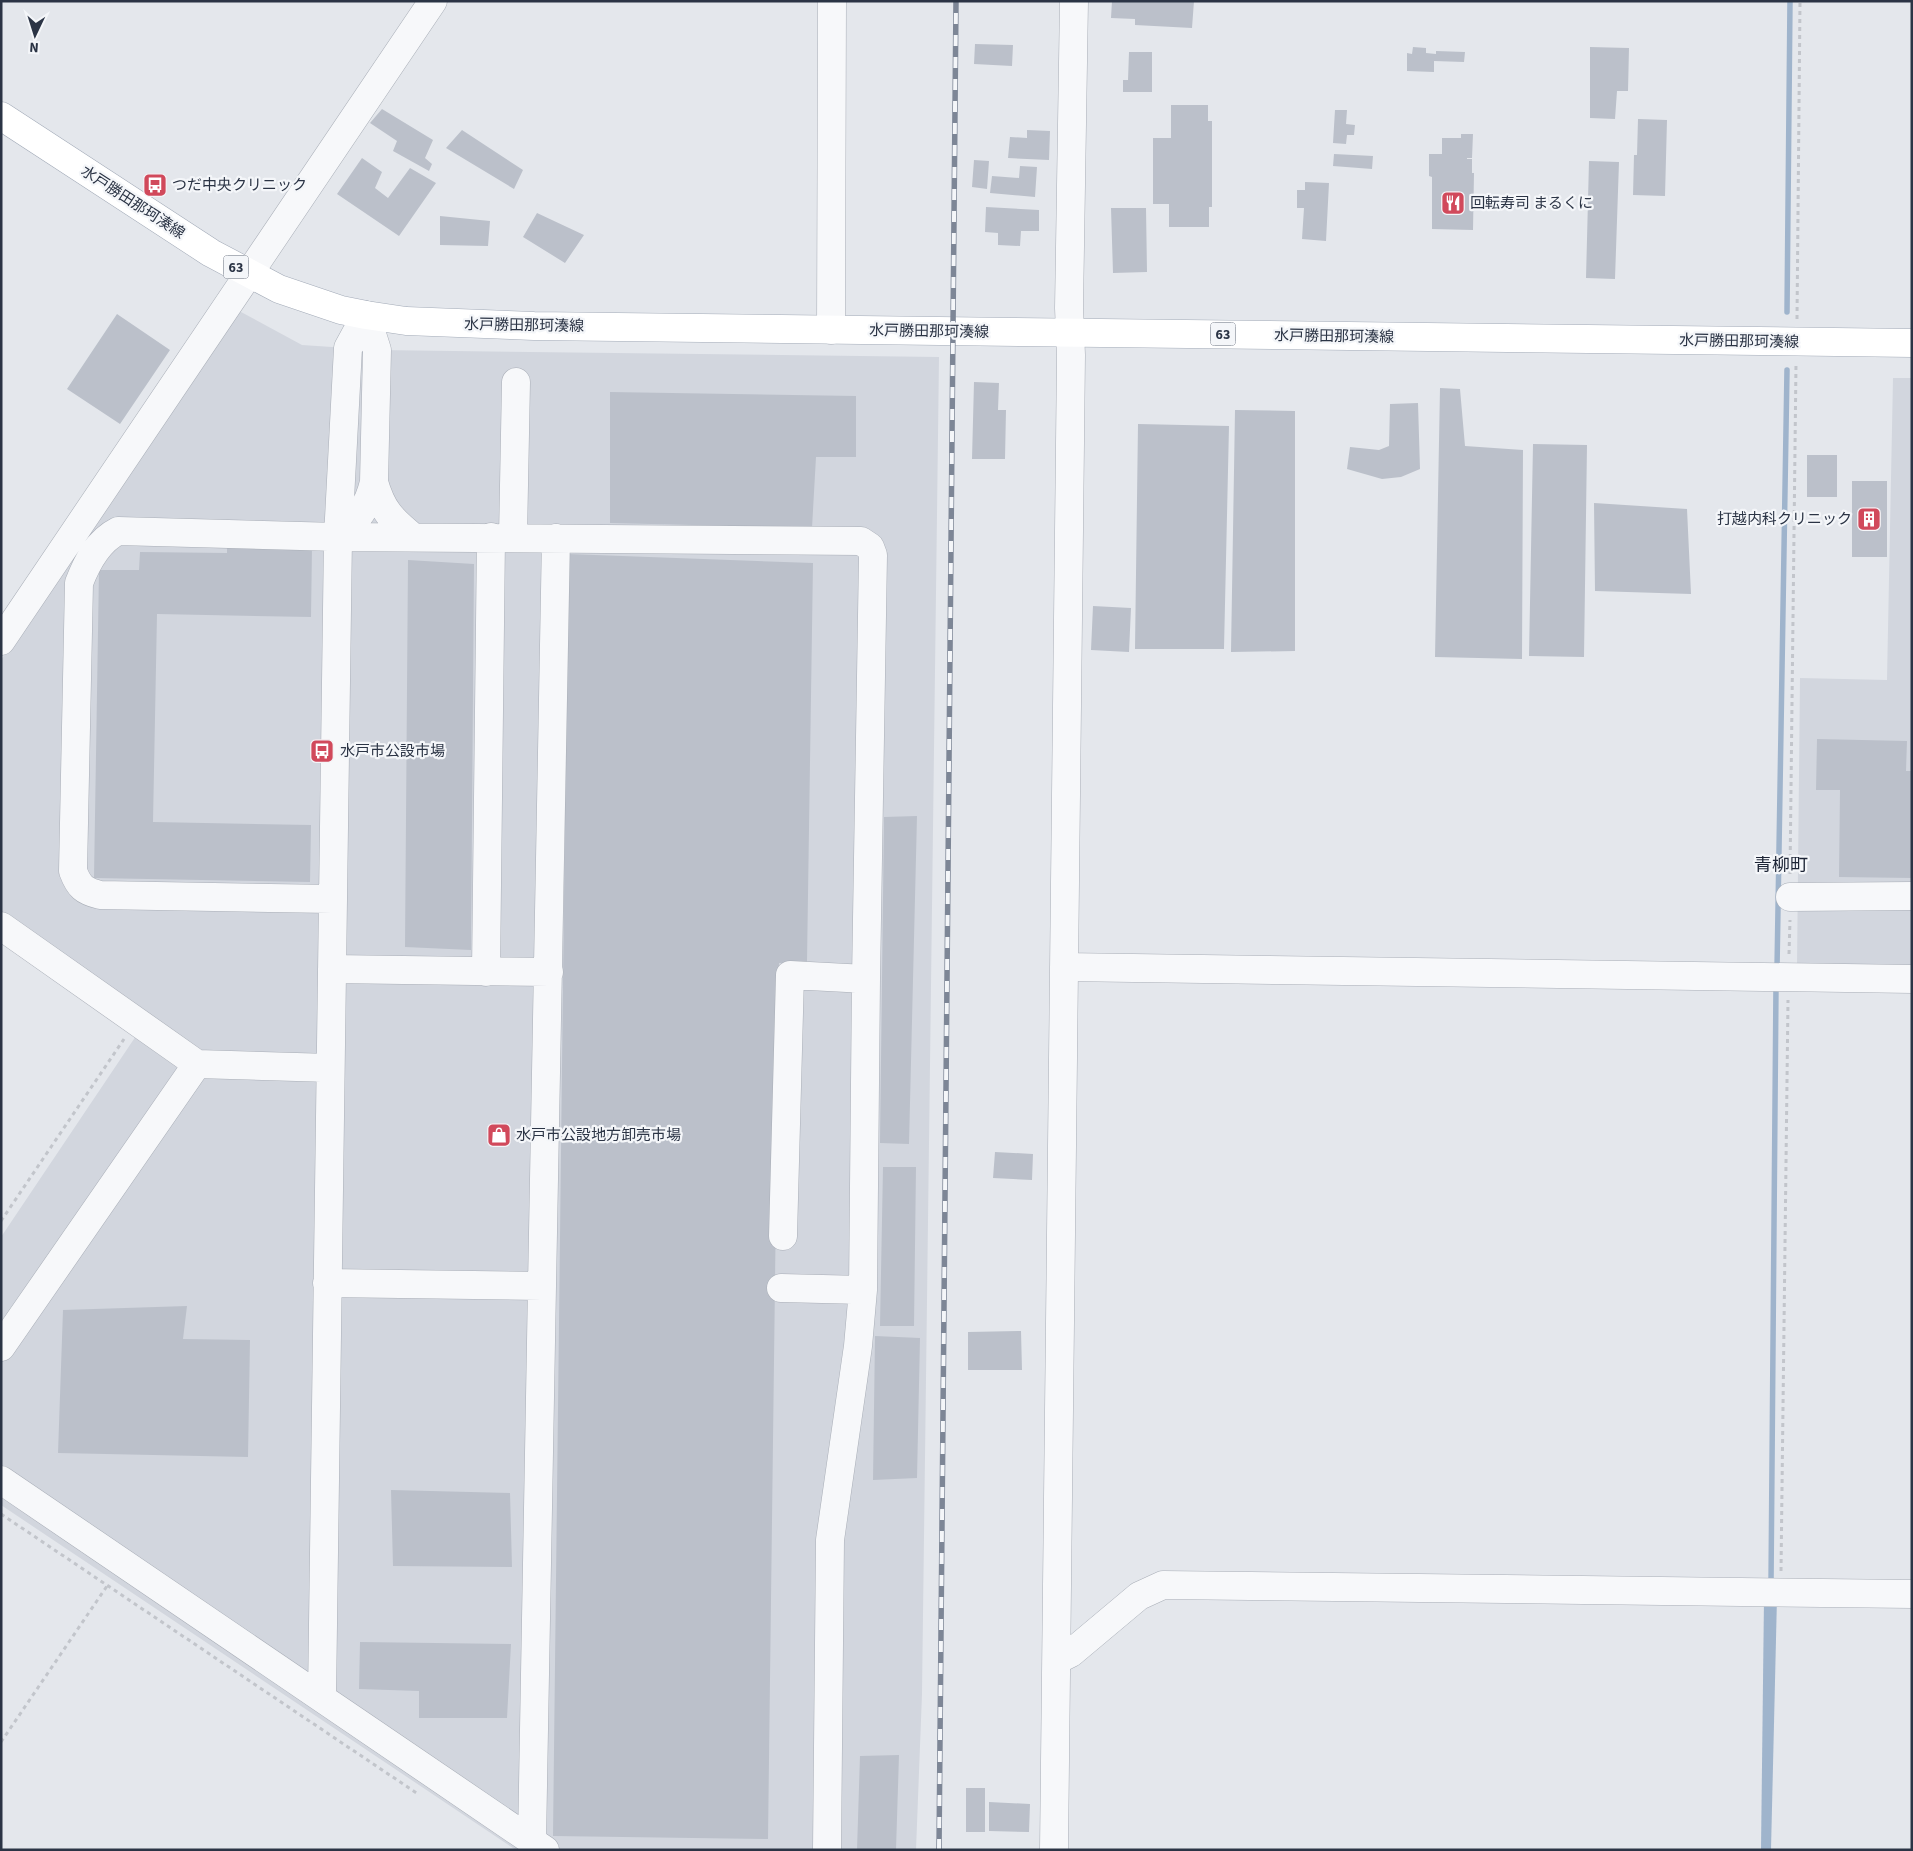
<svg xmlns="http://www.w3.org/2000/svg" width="1913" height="1851" font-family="'Source Sans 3','Noto Sans JP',sans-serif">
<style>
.built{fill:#d2d6de}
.water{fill:#9fb4cc}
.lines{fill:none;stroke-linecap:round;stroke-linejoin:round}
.stream{stroke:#9fb4cc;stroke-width:5.5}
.building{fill:#bbc0ca}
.minor-casing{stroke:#a9aeb7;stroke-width:29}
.major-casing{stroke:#a3abb8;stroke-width:29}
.path{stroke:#c2c5cb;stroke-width:3;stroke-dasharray:4 4;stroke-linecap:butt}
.minor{stroke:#f7f8fa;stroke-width:28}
.major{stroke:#fff;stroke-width:28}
.rail-casing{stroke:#7d8696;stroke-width:5.5}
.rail{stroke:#f4f6f9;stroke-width:4;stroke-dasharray:11;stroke-linecap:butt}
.labels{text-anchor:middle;stroke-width:4.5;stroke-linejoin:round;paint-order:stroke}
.shield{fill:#f4f6f9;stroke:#676e7b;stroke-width:1}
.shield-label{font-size:14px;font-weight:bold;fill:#2b3445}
.poi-label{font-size:15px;fill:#2b3445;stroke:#f4f6f9;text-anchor:start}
.street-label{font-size:15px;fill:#2b3445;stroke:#f4f6f9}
.quarter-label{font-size:18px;fill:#1d2536;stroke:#f4f6f9}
</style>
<rect width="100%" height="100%" fill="#e4e7ec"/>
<!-- built -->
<path class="built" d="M 241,312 L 302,345 L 377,350 L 939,357 L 922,1694 L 916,1850 L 516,1850 L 1,1505 L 1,1237 L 138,1033 L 1,940 L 1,660 L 232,314 Z
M 1893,378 L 1912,378 L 1912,968 L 1797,967 L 1800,678 L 1887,680 Z"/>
<!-- water -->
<path class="water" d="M 1777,1597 L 1771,1850 L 1761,1850 L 1764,1598 Z"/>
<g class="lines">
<!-- stream -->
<path class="stream" d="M 1787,312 L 1790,1
M 1777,969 L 1787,370
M 1771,1584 L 1776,986"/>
</g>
<!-- building -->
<path class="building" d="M 1112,1 L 1194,1 L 1192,28 L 1135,25 L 1135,19 L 1111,18 Z
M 975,44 L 1013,45 L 1012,66 L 974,64 Z
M 1413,47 L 1426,48 L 1426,53 L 1436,54 L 1436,51 L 1465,52 L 1464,62 L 1434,61 L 1434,72 L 1407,71 L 1407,53 L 1412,54 Z
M 1590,47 L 1629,48 L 1628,91 L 1617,91 L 1615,119 L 1590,118 Z
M 1129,52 L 1152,52 L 1152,92 L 1123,92 L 1123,80 L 1128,80 Z
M 1171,105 L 1208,105 L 1208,121 L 1212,121 L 1212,207 L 1209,207 L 1209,227 L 1169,227 L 1169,204 L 1153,204 L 1153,138 L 1171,138 Z
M 382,109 L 433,140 L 425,158 L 432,164 L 429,171 L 393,151 L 397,141 L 370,123 Z
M 1335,110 L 1347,110 L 1346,124 L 1355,125 L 1354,135 L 1347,135 L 1346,144 L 1333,143 Z
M 1638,119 L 1667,120 L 1665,196 L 1633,195 L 1634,155 L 1637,155 Z
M 462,130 L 523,170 L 514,189 L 446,148 Z
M 1027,130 L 1050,131 L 1049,160 L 1008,158 L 1010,137 L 1027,138 Z
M 1461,134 L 1473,134 L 1472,158 L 1467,158 L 1467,159 L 1472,159 L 1472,173 L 1474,173 L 1473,230 L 1432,229 L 1432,177 L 1429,176 L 1429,154 L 1442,154 L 1442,138 L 1461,138 Z
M 1334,154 L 1373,156 L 1372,169 L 1333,166 Z
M 362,158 L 382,172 L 375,188 L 388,198 L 410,168 L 436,183 L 399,236 L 337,194 Z
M 974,160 L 989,161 L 987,189 L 972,187 Z
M 1589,161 L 1619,162 L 1615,279 L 1586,278 Z
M 1020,166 L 1037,167 L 1035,197 L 990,193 L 992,176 L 1019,178 Z
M 1305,182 L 1329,183 L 1326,241 L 1302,239 L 1304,208 L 1297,208 L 1297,190 L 1305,190 Z
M 986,207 L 1039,210 L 1039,231 L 1021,231 L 1020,246 L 998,245 L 998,233 L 985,232 Z
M 1111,208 L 1146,208 L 1147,272 L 1113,273 Z
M 537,213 L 584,235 L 565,263 L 523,237 Z
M 440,216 L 490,221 L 488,246 L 440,245 Z
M 117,314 L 170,350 L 120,424 L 67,389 Z
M 974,382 L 999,383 L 998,410 L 1006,410 L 1005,459 L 972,459 Z
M 1440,388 L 1460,389 L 1465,446 L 1523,450 L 1522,659 L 1435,657 Z
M 610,392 L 856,396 L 856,457 L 816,457 L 812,528 L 610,523 Z
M 1418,403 L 1420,469 L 1401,477 L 1382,479 L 1347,469 L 1350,447 L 1379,450 L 1389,446 L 1390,404 Z
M 1235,410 L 1295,411 L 1295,651 L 1231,652 Z
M 1138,424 L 1229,426 L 1224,649 L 1135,649 Z
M 1533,444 L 1587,445 L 1584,657 L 1529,656 Z
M 1807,455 L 1837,455 L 1837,497 L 1807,497 Z
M 1852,481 L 1887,481 L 1887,557 L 1852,557 Z
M 1594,503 L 1687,509 L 1691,594 L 1595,591 Z
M 227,546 L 312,547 L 311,617 L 157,614 L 153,822 L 311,825 L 310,882 L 94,878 L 99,570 L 139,570 L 140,552 L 227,553 Z
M 568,554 L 813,563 L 807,962 L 779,963 L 768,1839 L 553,1836 Z
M 408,560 L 474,564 L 471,950 L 405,947 Z
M 1093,606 L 1131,608 L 1129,652 L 1091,650 Z
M 1817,739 L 1907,741 L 1906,771 L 1912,771 L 1912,878 L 1839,877 L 1840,790 L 1816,790 Z
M 917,816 L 909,1144 L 880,1143 L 884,817 Z
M 995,1152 L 1033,1154 L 1032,1180 L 993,1178 Z
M 883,1167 L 916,1167 L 914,1326 L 880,1326 Z
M 187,1306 L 183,1339 L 250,1340 L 248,1457 L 58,1453 L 63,1310 Z
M 1021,1331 L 1022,1370 L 968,1370 L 968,1332 Z
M 875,1336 L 920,1338 L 917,1478 L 873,1480 Z
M 391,1490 L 510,1493 L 512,1567 L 393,1566 Z
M 360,1642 L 511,1644 L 507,1718 L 419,1718 L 419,1691 L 359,1689 Z
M 899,1755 L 896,1850 L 857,1850 L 860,1756 Z
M 966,1788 L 985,1788 L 985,1832 L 966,1832 Z
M 989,1802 L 1030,1804 L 1029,1832 L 989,1831 Z"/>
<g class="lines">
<!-- minor casing -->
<g class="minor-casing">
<path id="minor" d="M 831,330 L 832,1
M 374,482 C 382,510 391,519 413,537
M 338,537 C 358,520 368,507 374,482 L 377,350 L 366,315
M 513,537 L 516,382
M 1,641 L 433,1
M 1790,897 L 1912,896
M 332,899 L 100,895 C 84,891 79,887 73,871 L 79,583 C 87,562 98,541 118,531 L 338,537 L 861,541 L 870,547 L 873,555 L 866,979 L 863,1290 L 858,1346 L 830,1540 L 827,1850
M 1,926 L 197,1064
M 1064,967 L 1912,979
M 332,969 L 549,972
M 486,972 L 491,537
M 783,1236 L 790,975 L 866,979
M 327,1283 L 542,1286 L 556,538
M 781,1288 L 863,1290
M 1,1347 L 197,1064 L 330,1068
M 1,1480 L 545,1850
M 1057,1660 L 1071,1653 L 1139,1596 L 1163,1585 L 1912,1594
M 322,1697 L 338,537 L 348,348 L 366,315
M 532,1841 L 542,1286
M 1054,1850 L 1071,355 L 1069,308 L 1074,1"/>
</g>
<!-- major casing -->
<g class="major-casing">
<path id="major" d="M 1,116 L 211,253 L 279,289 L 341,310 L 366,315 L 406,321 L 534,326 L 1912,343"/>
</g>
<!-- path -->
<path class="path" d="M 1797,319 L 1800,1
M 1790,874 L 1796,363
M 1789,954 L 1790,920
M 1,1221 L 124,1039
M 1,1514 L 418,1794
M 1781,1571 L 1788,1000
M 1,1742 L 107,1586"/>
<!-- minor -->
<use href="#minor" class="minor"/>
<!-- major -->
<use href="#major" class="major"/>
<!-- rail casing -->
<g class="rail-casing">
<path id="rail" d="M 939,1850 L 956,1"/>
</g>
<!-- rail -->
<use href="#rail" class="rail"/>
</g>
<!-- icons -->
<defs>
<g id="bus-square" transform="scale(1.25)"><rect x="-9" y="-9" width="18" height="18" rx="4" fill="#d1495b" stroke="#f4f6f9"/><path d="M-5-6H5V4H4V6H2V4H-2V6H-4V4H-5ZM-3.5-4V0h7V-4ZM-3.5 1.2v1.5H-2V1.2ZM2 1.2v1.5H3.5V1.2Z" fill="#fff"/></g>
<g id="restaurant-square" transform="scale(1.25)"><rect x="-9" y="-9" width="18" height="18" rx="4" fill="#d1495b" stroke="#f4f6f9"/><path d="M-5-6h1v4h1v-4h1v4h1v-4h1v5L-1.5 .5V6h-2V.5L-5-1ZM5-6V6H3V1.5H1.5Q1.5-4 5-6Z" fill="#fff"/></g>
<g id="building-square" transform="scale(1.25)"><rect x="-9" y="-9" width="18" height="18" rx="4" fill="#d1495b" stroke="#f4f6f9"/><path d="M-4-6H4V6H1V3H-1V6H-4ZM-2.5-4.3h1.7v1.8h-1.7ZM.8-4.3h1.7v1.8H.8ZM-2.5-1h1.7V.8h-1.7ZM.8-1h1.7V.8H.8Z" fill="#fff"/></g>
<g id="shop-square" transform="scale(1.25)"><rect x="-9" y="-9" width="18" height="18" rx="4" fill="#d1495b" stroke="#f4f6f9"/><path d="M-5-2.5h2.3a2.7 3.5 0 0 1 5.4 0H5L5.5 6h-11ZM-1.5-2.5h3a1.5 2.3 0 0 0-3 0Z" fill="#fff"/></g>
</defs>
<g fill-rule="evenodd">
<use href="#bus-square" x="155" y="185"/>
<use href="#restaurant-square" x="1453" y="203"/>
<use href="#building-square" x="1869" y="519"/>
<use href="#bus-square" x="322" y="751"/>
<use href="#shop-square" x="499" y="1135"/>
</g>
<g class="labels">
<!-- shield labels -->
<g class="shield">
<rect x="223.5" y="255.5" width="25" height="23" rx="4"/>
<rect x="1210.5" y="322.5" width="25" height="23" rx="4"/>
</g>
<g class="shield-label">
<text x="236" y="272">63</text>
<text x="1223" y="339">63</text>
</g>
<!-- poi labels -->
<g class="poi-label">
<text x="172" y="190">つだ中央クリニック</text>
<text x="1470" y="208">回転寿司 まるくに</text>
<text x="1852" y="524" text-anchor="end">打越内科クリニック</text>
<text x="340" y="756">水戸市公設市場</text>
<text x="516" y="1140">水戸市公設地方卸売市場</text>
</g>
<!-- street labels -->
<g class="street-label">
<text transform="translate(133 202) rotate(33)" y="5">水戸勝田那珂湊線</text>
<text transform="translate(524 325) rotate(1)" y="5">水戸勝田那珂湊線</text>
<text transform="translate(929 331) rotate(1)" y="5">水戸勝田那珂湊線</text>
<text transform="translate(1334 336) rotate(1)" y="5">水戸勝田那珂湊線</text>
<text transform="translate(1739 341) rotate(1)" y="5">水戸勝田那珂湊線</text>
</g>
<!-- quarter labels -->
<g class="quarter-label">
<text x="1781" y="871">青柳町</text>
</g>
</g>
<!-- border -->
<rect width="1913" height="1851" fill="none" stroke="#2b3445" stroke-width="5"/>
<!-- north arrow -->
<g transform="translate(35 35) rotate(184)" stroke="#f4f6f9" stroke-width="4" paint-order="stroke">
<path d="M0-4L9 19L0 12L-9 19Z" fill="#2b3445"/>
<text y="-8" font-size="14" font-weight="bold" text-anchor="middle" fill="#2b3445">N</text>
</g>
</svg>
